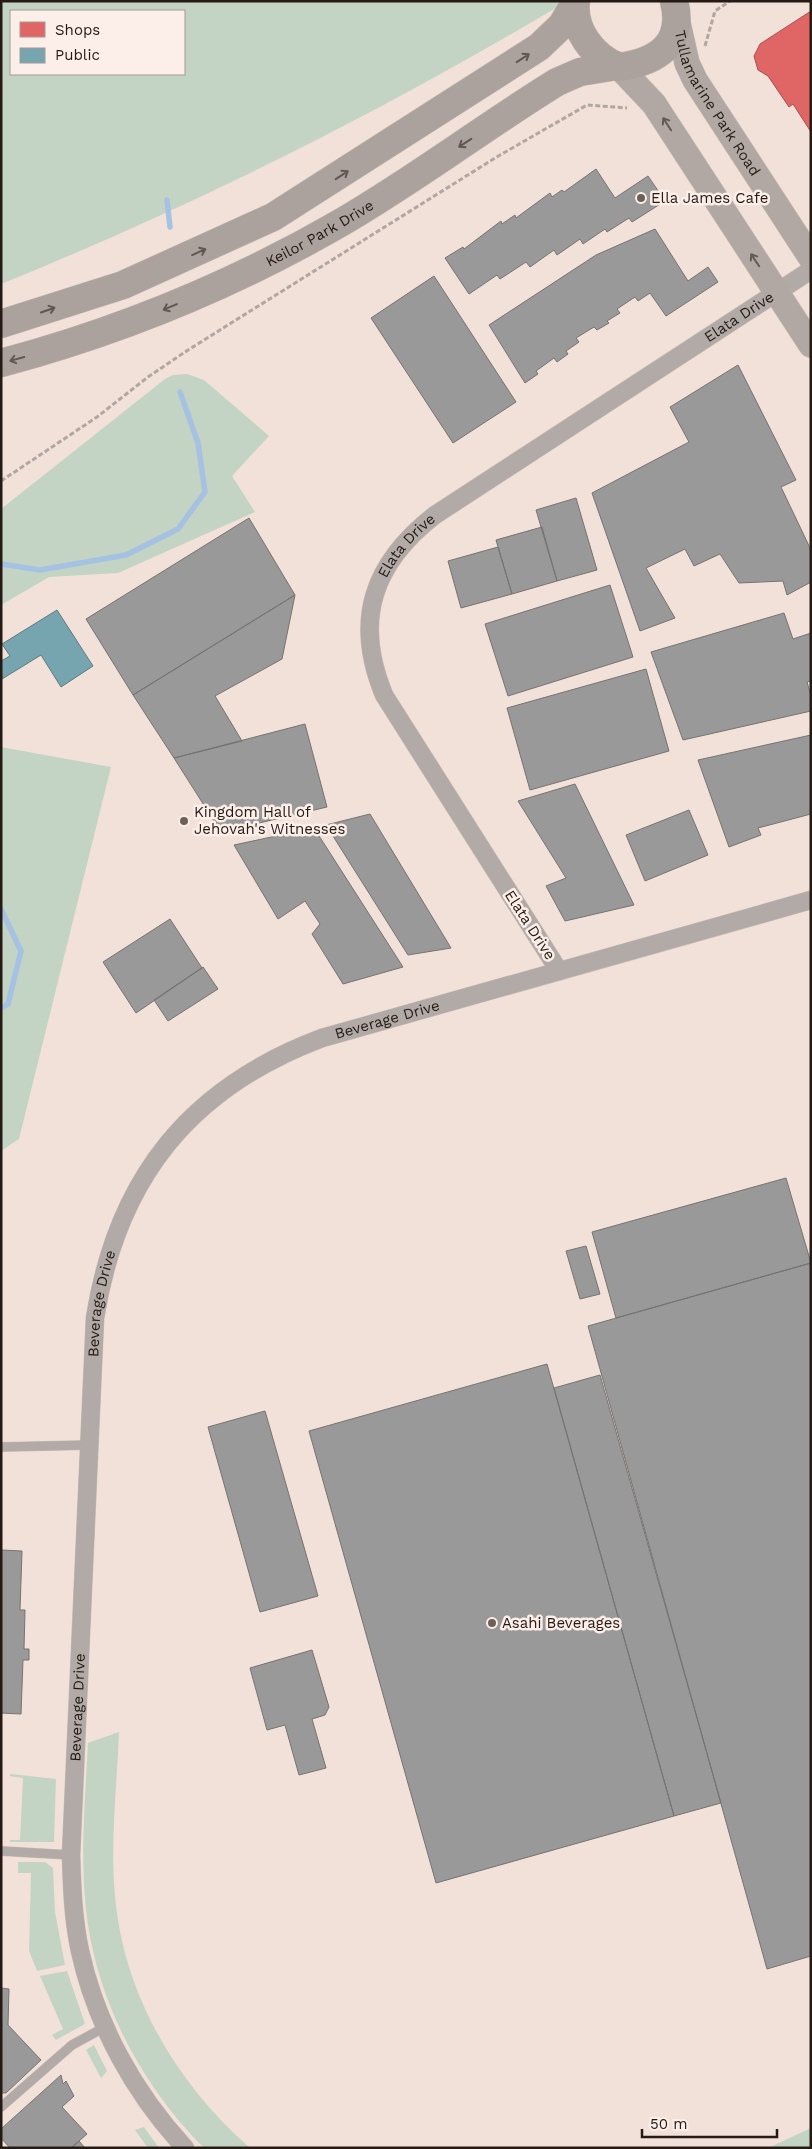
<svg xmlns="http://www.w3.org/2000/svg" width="812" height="2149" font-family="'Work Sans',sans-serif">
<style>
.green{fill:#c4d4c4;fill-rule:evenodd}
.shops{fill:#e06666;stroke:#a84f4d}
.public{fill:#76a5af;stroke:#5e7b80}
.industry{fill:#999;stroke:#767371}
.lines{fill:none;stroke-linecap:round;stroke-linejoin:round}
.stream{stroke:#a6c2e2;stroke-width:5.5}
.lane-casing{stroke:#cbbeb7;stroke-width:10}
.street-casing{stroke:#cbbeb7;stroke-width:19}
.secondary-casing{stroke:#cbbeb7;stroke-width:26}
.primary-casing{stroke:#cbbeb7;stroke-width:29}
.path{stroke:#b0a6a2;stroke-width:3;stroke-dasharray:5 2.5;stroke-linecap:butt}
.lane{stroke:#b1aaa7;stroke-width:9}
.street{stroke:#b1aaa7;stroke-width:18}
.secondary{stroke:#b1a8a4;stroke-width:25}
.primary{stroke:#aba19d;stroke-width:28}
.oneway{stroke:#615752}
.oneway2{stroke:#645a55}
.poi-dot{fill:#6d6059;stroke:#fcefe9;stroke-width:2}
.labels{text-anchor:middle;stroke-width:5;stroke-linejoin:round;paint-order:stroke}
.street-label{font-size:15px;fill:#251a14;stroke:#fcefe9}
.poi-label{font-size:15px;fill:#251a14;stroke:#fcefe9;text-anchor:start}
</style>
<rect width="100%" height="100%" fill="#f2e1d8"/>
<!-- green -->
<path class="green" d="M 1,1 L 563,1 L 561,5 C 381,112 196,205 1,284 ZM 11,11 L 184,11 L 184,74 L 11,74 Z
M 187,374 L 204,380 L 269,436 L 232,476 L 255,512 L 118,573 L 49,577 L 1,605 L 1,509 L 165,379 L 173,375 Z
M 1,747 L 111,767 L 19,1139 L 1,1151 Z
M 119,1732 C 117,1786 110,1842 115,1896 C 124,1995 176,2083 250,2148 L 204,2148 C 144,2088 101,2009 88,1925 C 79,1865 85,1803 88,1743 Z
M 11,1774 L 56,1779 L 54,1842 L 10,1842 L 10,1840 L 20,1840 L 23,1778 L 9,1776 Z
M 18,1862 L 45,1862 L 53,1868 L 55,1912 L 65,1965 L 37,1971 L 29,1951 L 31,1873 L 18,1873 Z
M 67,1971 L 85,2024 L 56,2040 L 52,2035 L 63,2029 L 40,1976 Z
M 94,2045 L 107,2071 L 101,2078 L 86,2050 Z
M 144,2127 L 159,2148 L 148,2148 L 135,2130 Z
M 811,2128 L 811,2148 L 768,2148 Z"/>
<!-- shops -->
<path class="shops" d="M 811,11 L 811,132 L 793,104 L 789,107 L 768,76 L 758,70 L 754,56 L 760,44 Z"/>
<!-- public -->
<path class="public" d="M 57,610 L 93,666 L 61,687 L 41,655 L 2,679 L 1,661 L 10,656 L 2,644 Z"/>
<!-- industry -->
<path class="industry" d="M 596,169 L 615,198 L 648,176 L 665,201 L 632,222 L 629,218 L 607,232 L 605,229 L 583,244 L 580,239 L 557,255 L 554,250 L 530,267 L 526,262 L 500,279 L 497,275 L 469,294 L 445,258 L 463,247 L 464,249 L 501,221 L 502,224 L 515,215 L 516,218 L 550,193 L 552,197 L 562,190 L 564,192 Z
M 655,229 L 688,281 L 708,267 L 718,282 L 666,316 L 650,293 L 638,301 L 635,297 L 617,309 L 620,313 L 607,321 L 609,323 L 597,330 L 594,327 L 576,338 L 579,342 L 566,351 L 568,354 L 557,362 L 554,358 L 536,371 L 538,374 L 525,383 L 489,325 L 596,255 Z
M 434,276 L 516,402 L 453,443 L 371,318 Z
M 738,365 L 796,480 L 781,487 L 811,550 L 811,582 L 787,595 L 783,581 L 739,583 L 720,554 L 694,566 L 685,549 L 646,568 L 675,618 L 640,631 L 592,493 L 689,442 L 670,407 Z
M 576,498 L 597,570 L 557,581 L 536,510 Z
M 249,518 L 295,595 L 133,695 L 86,619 Z
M 542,527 L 557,581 L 512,594 L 496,540 Z
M 498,547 L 512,594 L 461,608 L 448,561 Z
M 610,585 L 633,657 L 508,696 L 485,624 Z
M 295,595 L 282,659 L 215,696 L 242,741 L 174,758 L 133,695 Z
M 784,613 L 793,639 L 811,633 L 811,681 L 807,682 L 811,695 L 811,711 L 683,740 L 651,652 Z
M 646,669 L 669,751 L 530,790 L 507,708 Z
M 305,724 L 327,807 L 221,832 L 174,758 Z
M 811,735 L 811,814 L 758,828 L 761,835 L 729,847 L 698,760 Z
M 575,784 L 634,905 L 565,921 L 546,886 L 566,878 L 518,801 Z
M 689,810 L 708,855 L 645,881 L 626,835 Z
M 370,814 L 451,948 L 408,955 L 326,825 Z
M 314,828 L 403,967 L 343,984 L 312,934 L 320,924 L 305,901 L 278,919 L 234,845 Z
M 170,919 L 202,968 L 136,1013 L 103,962 Z
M 203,967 L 218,989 L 168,1021 L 154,1000 Z
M 786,1178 L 811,1263 L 616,1318 L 592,1232 Z
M 586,1246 L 600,1294 L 580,1299 L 566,1251 Z
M 811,1263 L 811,1956 L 767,1969 L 588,1326 Z
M 547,1364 L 674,1816 L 436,1883 L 309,1431 Z
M 600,1375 L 721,1803 L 674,1816 L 554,1388 Z
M 265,1411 L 318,1596 L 260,1612 L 208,1427 Z
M 1,1550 L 22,1551 L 20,1610 L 25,1610 L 24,1649 L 29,1649 L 29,1660 L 23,1660 L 21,1714 L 1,1713 Z
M 312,1650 L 329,1707 L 325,1715 L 312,1719 L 326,1768 L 299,1775 L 285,1725 L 267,1730 L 250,1668 Z
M 1,1988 L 9,1989 L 8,2025 L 41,2060 L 6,2093 L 1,2093 Z
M 61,2075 L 63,2084 L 66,2081 L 74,2096 L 62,2107 L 87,2134 L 71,2148 L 10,2148 L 1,2138 L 1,2129 Z
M 79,2141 L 85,2148 L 71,2148 Z"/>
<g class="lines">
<!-- stream -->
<path class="stream" d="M 167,200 L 170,227
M 1,564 L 40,570 L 126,555 L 178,529 L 205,492 L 198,443 L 180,392
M 1,909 L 21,951 L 8,1004 L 1,1008"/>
<!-- lane casing -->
<g class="lane-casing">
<path id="lane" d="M 1,1447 L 89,1445
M 1,1851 L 71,1855
M 1,2107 L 72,2045 L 105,2027"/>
</g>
<!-- street casing -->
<g class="street-casing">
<g id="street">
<path id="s1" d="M 559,971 L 384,695 C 353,620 373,563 435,515 L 811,270"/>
<path id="s2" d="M 185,2148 C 134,2093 96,2024 80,1951 C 73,1919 72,1887 71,1855 L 95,1318 C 117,1179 189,1088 322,1038 L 811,900"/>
</g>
</g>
<!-- secondary casing -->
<g class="secondary-casing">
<g id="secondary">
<path id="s3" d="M 678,23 L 687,63 L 695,80 L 811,258"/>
<path d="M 619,67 L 654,104 L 811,345"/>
</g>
</g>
<!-- primary casing -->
<g class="primary-casing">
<g id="primary">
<path d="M 576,1 C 572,29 593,57 619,67 C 657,62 685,44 674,1"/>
<path d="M 1,324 L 123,285 L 273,217 L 539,47 L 562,25 L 575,3"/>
<path id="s4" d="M 1,363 C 121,331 235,284 342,222 C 416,179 484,127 557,82 L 580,72 L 617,66"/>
</g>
</g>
<!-- path -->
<path class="path" d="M 705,46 L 715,11 L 730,1
M 1,481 L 97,417 L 148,377 L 188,350 L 495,158 L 587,105 L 627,108"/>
<!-- lane -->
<use href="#lane" class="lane"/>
<!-- street -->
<use href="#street" class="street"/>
<!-- secondary -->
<use href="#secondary" class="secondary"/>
<!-- primary -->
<use href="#primary" class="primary"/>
</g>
<!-- one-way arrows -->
<defs><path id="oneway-shaft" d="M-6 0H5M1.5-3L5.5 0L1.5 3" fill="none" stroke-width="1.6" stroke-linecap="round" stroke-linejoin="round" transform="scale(1.25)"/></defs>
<g class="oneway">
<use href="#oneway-shaft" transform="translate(523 58) rotate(-33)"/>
<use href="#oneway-shaft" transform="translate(465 143) rotate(147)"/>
<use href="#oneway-shaft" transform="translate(342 175) rotate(-33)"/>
<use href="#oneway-shaft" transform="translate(199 252) rotate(-24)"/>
<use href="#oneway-shaft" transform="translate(170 307) rotate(157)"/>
<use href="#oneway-shaft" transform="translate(48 310) rotate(-19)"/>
<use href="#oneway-shaft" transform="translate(17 359) rotate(165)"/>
</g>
<g class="oneway2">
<use href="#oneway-shaft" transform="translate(667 124) rotate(-123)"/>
<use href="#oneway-shaft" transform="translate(755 260) rotate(-124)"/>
</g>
<!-- markers -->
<g class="poi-dot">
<circle cx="641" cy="198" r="5"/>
<circle cx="184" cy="821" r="5"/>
<circle cx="492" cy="1623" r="5"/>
</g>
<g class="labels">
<!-- street labels -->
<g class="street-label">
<text dy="5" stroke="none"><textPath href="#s3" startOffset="90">Tullamarine Park Road</textPath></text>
<text dy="5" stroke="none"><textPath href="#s4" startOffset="345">Keilor Park Drive</textPath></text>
<text dy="5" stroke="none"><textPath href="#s1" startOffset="894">Elata Drive</textPath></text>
<text dy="5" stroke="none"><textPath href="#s1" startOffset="489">Elata Drive</textPath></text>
<text transform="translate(530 925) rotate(57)" y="5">Elata Drive</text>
<text dy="5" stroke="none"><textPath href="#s2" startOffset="1308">Beverage Drive</textPath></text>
<text dy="5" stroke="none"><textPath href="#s2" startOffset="875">Beverage Drive</textPath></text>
<text dy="5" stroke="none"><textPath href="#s2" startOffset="470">Beverage Drive</textPath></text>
</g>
<!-- poi labels -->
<g class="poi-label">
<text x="651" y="203">Ella James Cafe</text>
<text x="194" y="817">Kingdom Hall of<tspan x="194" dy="17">Jehovah's Witnesses</tspan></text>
<text x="502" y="1628">Asahi Beverages</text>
</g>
</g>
<!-- border -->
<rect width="812" height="2149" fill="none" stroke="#251a14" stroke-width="5"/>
<!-- legend -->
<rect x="10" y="10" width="175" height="65" fill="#fcefe9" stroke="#a69a94"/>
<rect x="20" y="22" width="25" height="15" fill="#e06666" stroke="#a69a94"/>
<text x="55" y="35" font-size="15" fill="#251a14">Shops</text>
<rect x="20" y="48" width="25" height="15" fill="#76a5af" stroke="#a69a94"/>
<text x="55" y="60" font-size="15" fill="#251a14">Public</text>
<!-- scale -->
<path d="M642 2129v8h135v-8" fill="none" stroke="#251a14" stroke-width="2.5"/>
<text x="650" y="2129" font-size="15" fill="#251a14" stroke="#fcefe9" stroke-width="4" paint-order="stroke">50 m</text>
</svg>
